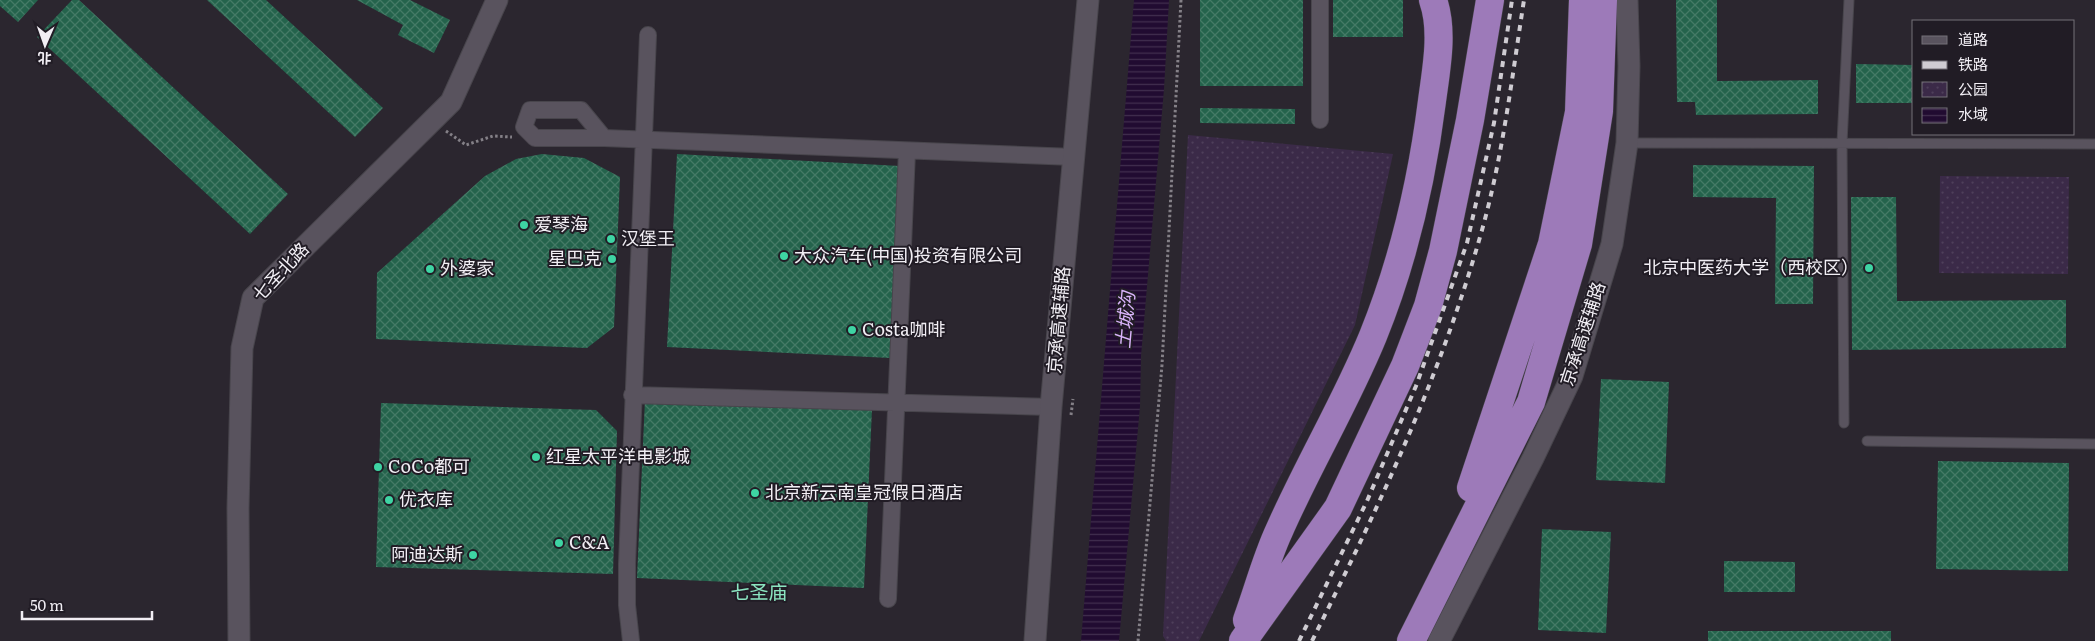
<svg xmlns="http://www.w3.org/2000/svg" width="2095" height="641" font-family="Literata,'Noto Sans SC',serif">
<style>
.park{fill:url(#park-dots)}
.water{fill:url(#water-rules)}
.building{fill:url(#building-cross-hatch)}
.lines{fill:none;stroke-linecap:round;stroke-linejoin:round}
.service-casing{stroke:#48454c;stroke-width:11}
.minor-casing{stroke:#48454c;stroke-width:18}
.tertiary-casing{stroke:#48454c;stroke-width:23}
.trunk-casing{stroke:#48454c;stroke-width:29}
.path{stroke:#848087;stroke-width:3;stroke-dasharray:2.5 2.5;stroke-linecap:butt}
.service{stroke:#59535e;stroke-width:9}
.minor{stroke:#59535e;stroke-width:16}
.tertiary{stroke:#59535e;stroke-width:21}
.trunk{stroke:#9d7ab9;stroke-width:28}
.rail{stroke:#cfccd2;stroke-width:4;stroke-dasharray:6 6;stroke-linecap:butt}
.poi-dot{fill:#3ed4a3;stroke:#211c25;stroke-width:2}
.labels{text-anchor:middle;stroke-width:4;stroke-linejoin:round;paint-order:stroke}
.poi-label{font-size:18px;fill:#f1eef4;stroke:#211c25;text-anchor:start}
.street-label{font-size:18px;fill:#f1eef4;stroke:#211c25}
.water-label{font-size:19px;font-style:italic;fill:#dab4fb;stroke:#211c25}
.neighbourhood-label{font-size:19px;fill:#8be4c0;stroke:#211c25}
</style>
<defs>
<pattern id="park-dots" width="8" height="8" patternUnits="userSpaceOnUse" patternTransform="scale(1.25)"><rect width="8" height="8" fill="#3b2a48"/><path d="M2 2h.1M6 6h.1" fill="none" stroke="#4e3f5a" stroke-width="1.8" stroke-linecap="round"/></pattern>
<pattern id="water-rules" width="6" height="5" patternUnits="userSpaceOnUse" patternTransform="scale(1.25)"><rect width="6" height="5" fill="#210b31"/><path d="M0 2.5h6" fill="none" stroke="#422f4f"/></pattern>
<pattern id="building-cross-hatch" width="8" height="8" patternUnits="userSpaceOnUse" patternTransform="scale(1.25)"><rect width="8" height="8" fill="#24634c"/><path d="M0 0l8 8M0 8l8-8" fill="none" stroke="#447a66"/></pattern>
</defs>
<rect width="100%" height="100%" fill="#2b262f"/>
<!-- park -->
<path class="park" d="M 1188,135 L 1393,154 L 1355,325 L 1199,641 L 1166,641 L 1163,636 Z
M 1940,176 L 2069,177 L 2068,274 L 1939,273 Z"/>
<!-- water -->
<path class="water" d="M 1134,0 L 1169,0 L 1164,89 L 1141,356 L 1140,406 L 1119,641 L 1081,641 Z"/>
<!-- building -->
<path class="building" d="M 0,0 L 38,0 L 18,22 L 0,6 Z
M 72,0 L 79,0 L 288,194 L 250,234 L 37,37 Z
M 207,0 L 266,0 L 383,108 L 355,137 Z
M 357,0 L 410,0 L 450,20 L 434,53 L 398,35 L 403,25 Z
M 1200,0 L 1303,0 L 1303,86 L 1200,86 Z
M 1333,0 L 1403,0 L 1403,37 L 1333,37 Z
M 1676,0 L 1717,0 L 1717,81 L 1818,80 L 1818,114 L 1696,115 L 1695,102 L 1677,102 Z
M 1856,64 L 1914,65 L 1914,103 L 1856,103 Z
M 1200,108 L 1295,109 L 1295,124 L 1200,123 Z
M 542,154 L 584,158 L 620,177 L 614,327 L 587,348 L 376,339 L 377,273 L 485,176 L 516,159 Z
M 677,154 L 900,166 L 890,358 L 667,347 Z
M 1693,165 L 1814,166 L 1813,304 L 1775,304 L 1776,198 L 1693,197 Z
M 1851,197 L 1896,197 L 1897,301 L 2066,300 L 2066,348 L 1852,350 Z
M 1601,379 L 1669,382 L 1665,483 L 1596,480 Z
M 645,399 L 872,409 L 864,588 L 637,578 Z
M 381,403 L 596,410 L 617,431 L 613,574 L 376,567 Z
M 1938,461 L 2069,463 L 2068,571 L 1936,569 Z
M 1542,529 L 1611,532 L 1606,633 L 1538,630 Z
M 1724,561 L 1795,562 L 1795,592 L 1724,592 Z
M 1708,631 L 1891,631 L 1891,641 L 1708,641 Z"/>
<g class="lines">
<!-- service casing -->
<g class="service-casing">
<path id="service" d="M 1627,143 L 2095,144
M 1844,423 L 1842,143 L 1849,0
M 1867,441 L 2095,444"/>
</g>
<!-- minor casing -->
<g class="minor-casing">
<path id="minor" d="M 1320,0 L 1320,120
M 604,138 L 535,138 L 524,127 L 530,110 L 581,110 L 604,138 L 1074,157
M 632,395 L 1051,407
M 888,599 L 907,151
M 631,641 L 627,605 L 627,564 L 648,35"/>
</g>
<!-- tertiary casing -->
<g class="tertiary-casing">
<path id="tertiary" d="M 239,641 L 238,508 L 242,348 L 253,298 L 451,102 L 497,0
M 1035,641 L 1051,407 L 1088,0
M 1439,641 L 1533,458 L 1572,376 L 1612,244 L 1627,143 L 1629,66 L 1627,0"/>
</g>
<!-- trunk casing -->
<g class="trunk-casing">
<path id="trunk" d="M 1471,488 L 1552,244 L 1579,112 L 1583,0
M 1247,620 C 1258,590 1266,559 1279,531 C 1308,465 1346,402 1373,336 C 1403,262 1422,180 1432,101 C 1436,70 1444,31 1433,0
M 1243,641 L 1338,508 L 1405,366 L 1428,306 L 1443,251 L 1470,120 L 1490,0
M 1411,641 L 1531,402 L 1578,244 L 1599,111 L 1603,0"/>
</g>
<!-- path -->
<path class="path" d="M 446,131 L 466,145 L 493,136 L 512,137
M 1071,415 L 1073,399
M 1138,641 L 1162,365 L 1181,0"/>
<!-- service -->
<use href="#service" class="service"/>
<!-- minor -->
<use href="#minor" class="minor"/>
<!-- tertiary -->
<use href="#tertiary" class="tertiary"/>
<!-- trunk -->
<use href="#trunk" class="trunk"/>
<!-- rail -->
<path class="rail" d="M 1299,641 L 1367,501 L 1416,386 L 1467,243 L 1494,123 L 1512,0
M 1312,641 C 1379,506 1441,376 1482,230 C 1503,155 1512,77 1524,0"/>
</g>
<!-- markers -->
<g class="poi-dot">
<circle cx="524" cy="225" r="5"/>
<circle cx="611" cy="239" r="5"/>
<circle cx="784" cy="256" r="5"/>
<circle cx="612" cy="259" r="5"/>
<circle cx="1869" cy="268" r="5"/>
<circle cx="430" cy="269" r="5"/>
<circle cx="852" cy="330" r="5"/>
<circle cx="536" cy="457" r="5"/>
<circle cx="378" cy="467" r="5"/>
<circle cx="755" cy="493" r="5"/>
<circle cx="389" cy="500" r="5"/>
<circle cx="559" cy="543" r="5"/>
<circle cx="473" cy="555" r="5"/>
</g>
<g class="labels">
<!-- poi labels -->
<g class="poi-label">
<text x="534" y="231">爱琴海</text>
<text x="621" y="245">汉堡王</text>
<text x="794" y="262">大众汽车(中国)投资有限公司</text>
<text x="602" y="265" text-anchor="end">星巴克</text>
<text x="1859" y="274" text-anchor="end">北京中医药大学（西校区）</text>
<text x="440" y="275">外婆家</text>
<text x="862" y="336">Costa咖啡</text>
<text x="546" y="463">红星太平洋电影城</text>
<text x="388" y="473">CoCo都可</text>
<text x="765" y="499">北京新云南皇冠假日酒店</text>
<text x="399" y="506">优衣库</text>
<text x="569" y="549">C&amp;A</text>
<text x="463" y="561" text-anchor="end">阿迪达斯</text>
</g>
<!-- street labels -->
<g class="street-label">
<text transform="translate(281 272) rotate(-47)" y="6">七圣北路</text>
<text transform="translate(1059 320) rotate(-85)" y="6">京承高速辅路</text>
<text transform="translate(1583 334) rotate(-72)" y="6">京承高速辅路</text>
</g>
<!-- water labels -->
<g class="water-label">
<text transform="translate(1125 320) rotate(-85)" y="7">土城沟</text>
</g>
<!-- neighbourhood labels -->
<g class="neighbourhood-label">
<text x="759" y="599">七圣庙</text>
</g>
</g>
<!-- legend -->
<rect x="1912" y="20" width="162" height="115" fill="#211c25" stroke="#747078"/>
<rect x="1922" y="36" width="25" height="8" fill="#59535e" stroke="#747078"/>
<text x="1958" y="45" font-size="15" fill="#f1eef4">道路</text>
<rect x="1922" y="61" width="25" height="8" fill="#cfccd2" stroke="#747078"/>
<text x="1958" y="70" font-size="15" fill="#f1eef4">铁路</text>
<rect x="1922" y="82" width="25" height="15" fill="url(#park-dots)" stroke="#747078"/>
<text x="1958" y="95" font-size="15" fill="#f1eef4">公园</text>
<rect x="1922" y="108" width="25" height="15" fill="url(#water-rules)" stroke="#747078"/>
<text x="1958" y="120" font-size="15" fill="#f1eef4">水域</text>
<!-- north arrow -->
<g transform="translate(45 45) rotate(182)" stroke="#211c25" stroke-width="4" paint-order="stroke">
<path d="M0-4L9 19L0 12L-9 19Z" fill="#f1eef4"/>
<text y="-8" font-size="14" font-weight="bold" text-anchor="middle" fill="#f1eef4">北</text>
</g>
<!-- scale -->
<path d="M22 611v8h130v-8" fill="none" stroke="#f1eef4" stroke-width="2.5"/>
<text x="30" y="611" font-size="15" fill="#f1eef4" stroke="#211c25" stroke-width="4" paint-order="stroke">50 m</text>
</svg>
